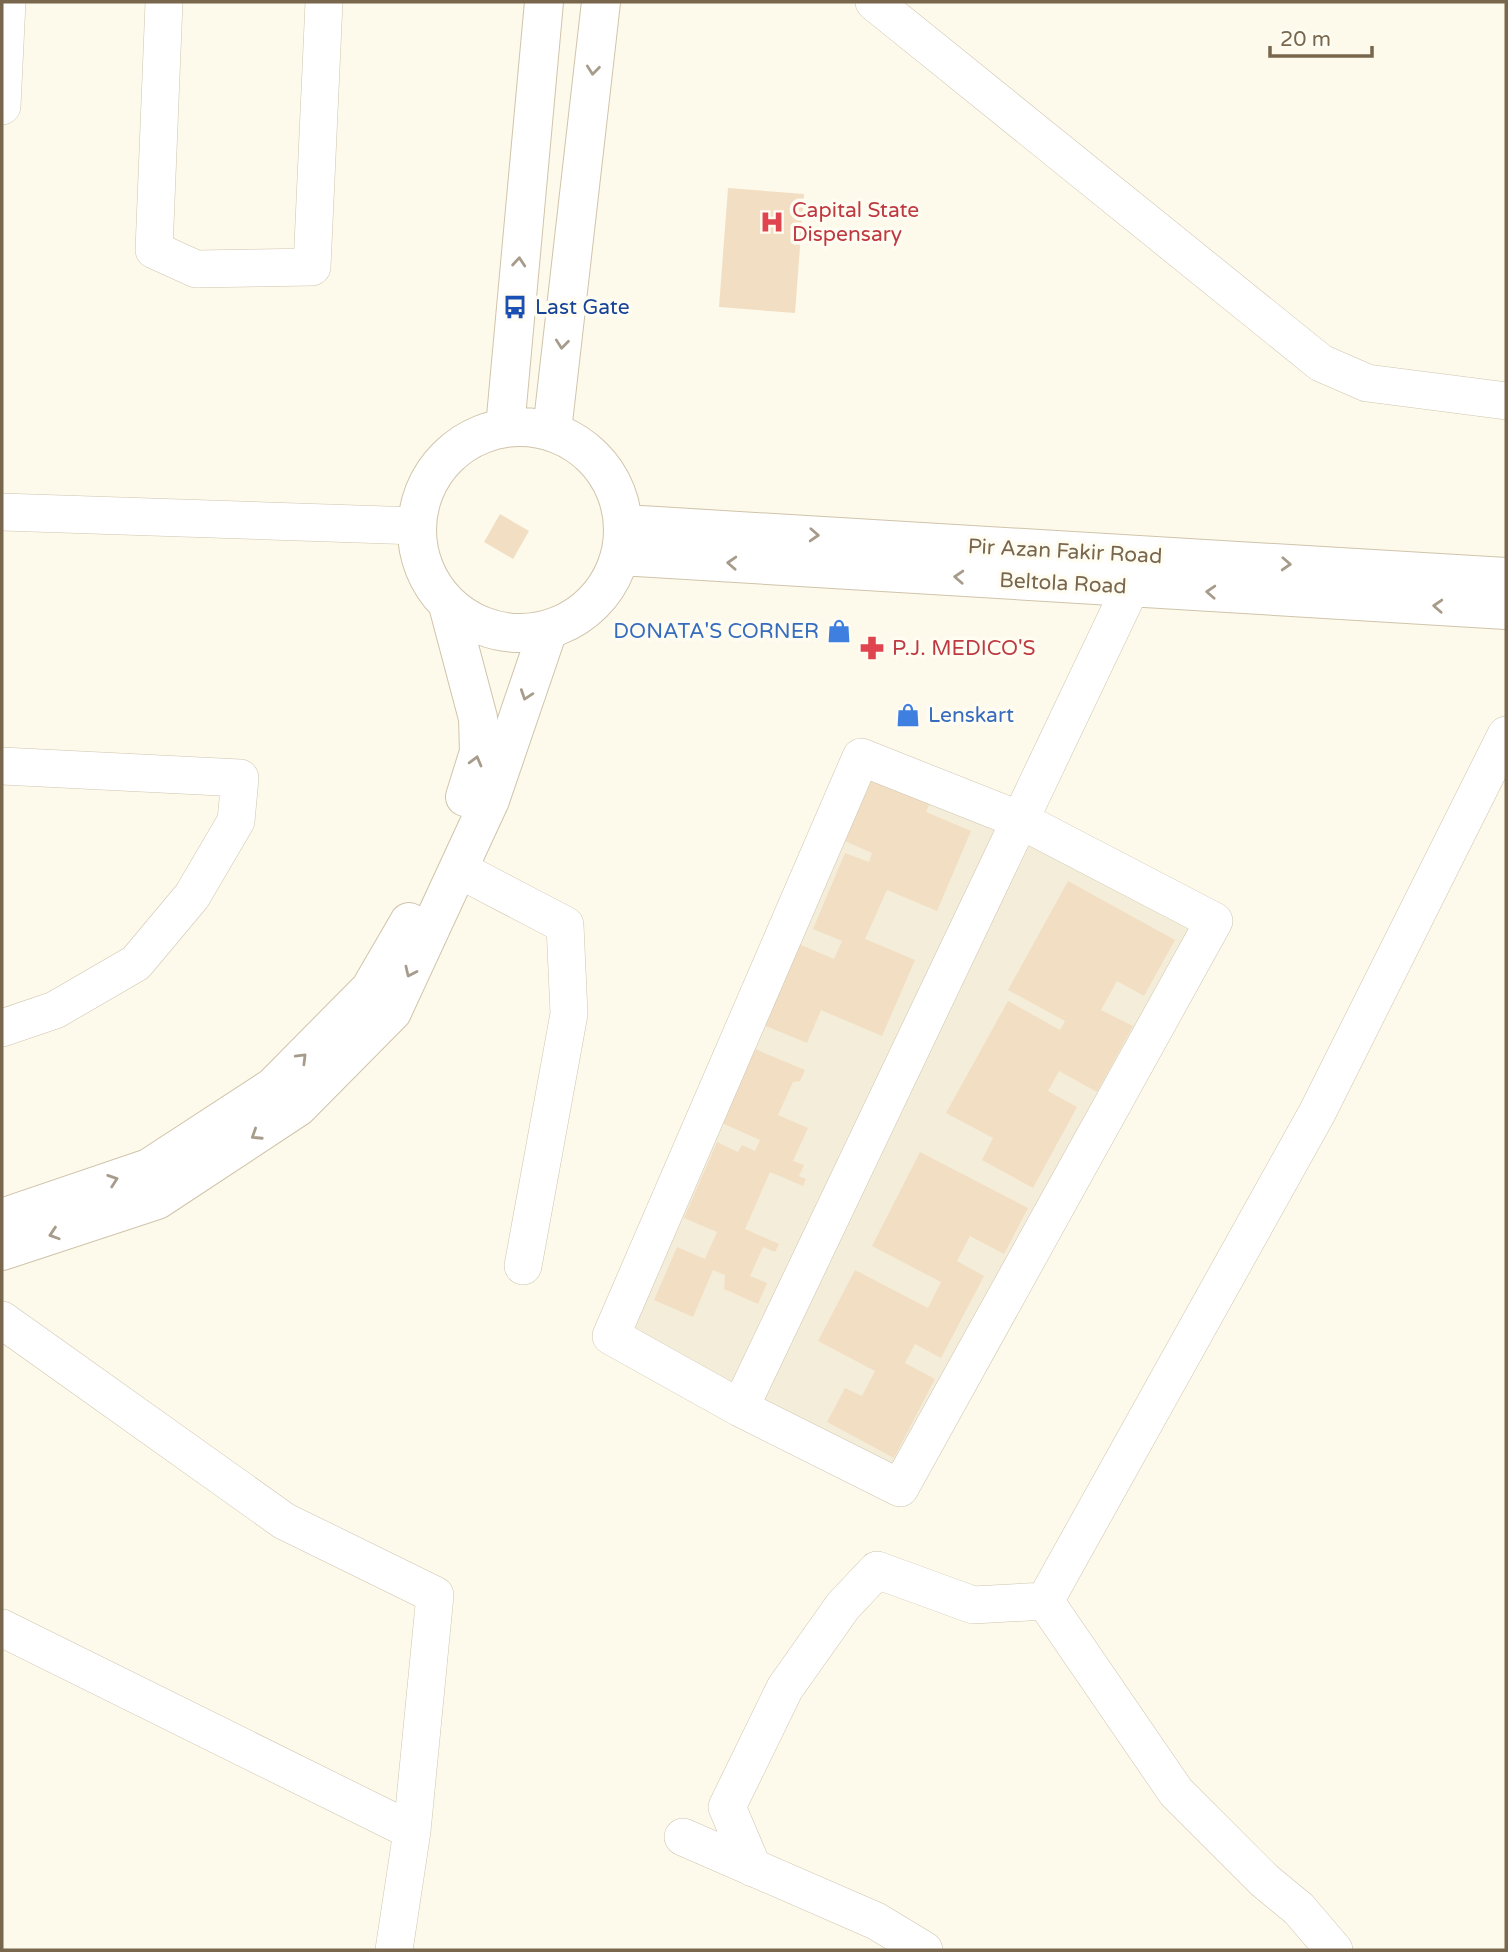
<svg xmlns="http://www.w3.org/2000/svg" width="1508" height="1952" font-family="'Varela Round',sans-serif">
<style>
.residential{fill:#f4edd9}
.building{fill:#f2dfc3}
.lines{fill:none;stroke-linecap:round;stroke-linejoin:round}
.street-casing{stroke:#cfc5af;stroke-width:38}
.secondary-casing{stroke:#d0c4ab;stroke-width:40}
.street{stroke:#fff;stroke-width:37}
.secondary{stroke:#fff;stroke-width:38}
.oneway{stroke:#a79c8b}
.labels{text-anchor:middle;stroke-width:7;stroke-linejoin:round;paint-order:stroke}
.health-label{font-size:21px;fill:#be3a42;stroke:#fffcf2;text-anchor:start}
.transit-label{font-size:21px;fill:#164399;stroke:#fffcf2;text-anchor:start}
.street-label{font-size:21px;fill:#78664d;stroke:#fffcf2}
.shop-label{font-size:21px;fill:#366cbe;stroke:#fffcf2;text-anchor:end}
</style>
<rect width="100%" height="100%" fill="#fdf9eb"/>
<!-- residential -->
<path class="residential" d="M 861,757 L 1214,921 L 900,1488 L 611,1336 Z"/>
<!-- building -->
<path class="building" d="M 728,188 L 804,194 L 795,313 L 719,307 Z
M 500,514 L 529,531 L 513,559 L 484,542 Z
M 869,766 L 934,794 L 926,812 L 971,831 L 937,911 L 887,890 L 865,939 L 915,960 L 882,1036 L 821,1010 L 807,1043 L 761,1024 L 796,943 L 834,959 L 842,941 L 813,929 L 845,853 L 869,862 L 872,853 L 838,838 Z
M 1068,881 L 1175,940 L 1144,996 L 1117,981 L 1101,1010 L 1133,1026 L 1097,1092 L 1059,1071 L 1048,1091 L 1077,1107 L 1033,1188 L 982,1160 L 993,1138 L 946,1113 L 1008,1001 L 1060,1030 L 1065,1021 L 1008,990 Z
M 748,1046 L 805,1070 L 800,1081 L 793,1082 L 778,1115 L 808,1128 L 793,1161 L 804,1165 L 799,1176 L 806,1179 L 803,1186 L 770,1172 L 745,1229 L 779,1244 L 775,1252 L 763,1247 L 750,1276 L 767,1283 L 758,1304 L 724,1289 L 725,1275 L 713,1270 L 693,1317 L 654,1300 L 677,1247 L 705,1259 L 717,1232 L 684,1218 L 717,1142 L 738,1152 L 742,1145 L 755,1151 L 760,1140 L 715,1120 Z
M 920,1152 L 1028,1208 L 1004,1254 L 970,1236 L 957,1261 L 984,1276 L 941,1358 L 915,1344 L 905,1363 L 935,1379 L 894,1458 L 827,1422 L 845,1388 L 862,1396 L 875,1371 L 818,1341 L 855,1270 L 928,1308 L 941,1282 L 872,1246 Z"/>
<g class="lines">
<!-- street casing -->
<g class="street-casing">
<path id="street" d="M 164,2 L 154,250 L 196,269 L 312,267 L 324,2
M 874,2 L 1321,363 L 1367,383 L 1506,401
M 2,106 L 7,2
M 2,512 L 417,526
M 2,766 L 240,778 L 236,821 L 192,896 L 136,963 L 55,1010 L 2,1028
M 458,869 L 565,925 L 569,1014 L 523,1266
M 2,1320 L 284,1521 L 435,1595 L 412,1831 L 394,1950
M 740,1408 L 611,1336 L 861,757 L 1020,820 L 1214,921 L 900,1488 L 740,1408 L 1120,610 L 1131,587
M 1045,1601 L 1317,1113 L 1506,735
M 1045,1601 L 1176,1792 L 1265,1881 L 1299,1909 L 1334,1950
M 2,1628 L 412,1831
M 683,1837 L 876,1921 L 924,1950
M 753,1868 L 727,1807 L 785,1688 L 843,1606 L 877,1570 L 973,1605 L 1045,1601"/>
</g>
<!-- secondary casing -->
<g class="secondary-casing">
<path id="secondary" d="M417 530a103 103 0 1 1 206 0a103 103 0 1 1-206 0Z
M 505,428 L 544,2
M 552,431 L 601,2
M 624,524 L 1506,577
M 620,556 L 1506,610
M 448,605 L 478,718 L 479,752 L 465,797
M 2,1218 L 149,1168 L 273,1087 L 370,989 L 409,922
M 2,1251 L 157,1200 L 298,1107 L 392,1012 L 490,800 L 548,630"/>
</g>
<!-- street -->
<use href="#street" class="street"/>
<!-- secondary -->
<use href="#secondary" class="secondary"/>
</g>
<!-- one-way arrows -->
<defs><path id="oneway-chevron" d="M-2-3.5L2.5 0L-2 3.5" fill="none" stroke-width="1.6" stroke-linecap="round" stroke-linejoin="round" transform="scale(1.75)"/></defs>
<g class="oneway">
<use href="#oneway-chevron" transform="translate(593 70) rotate(96)"/>
<use href="#oneway-chevron" transform="translate(519 262) rotate(-85)"/>
<use href="#oneway-chevron" transform="translate(562 344) rotate(96)"/>
<use href="#oneway-chevron" transform="translate(814 535) rotate(3)"/>
<use href="#oneway-chevron" transform="translate(732 563) rotate(-177)"/>
<use href="#oneway-chevron" transform="translate(1286 564) rotate(3)"/>
<use href="#oneway-chevron" transform="translate(959 577) rotate(-177)"/>
<use href="#oneway-chevron" transform="translate(1211 592) rotate(-177)"/>
<use href="#oneway-chevron" transform="translate(1438 606) rotate(-177)"/>
<use href="#oneway-chevron" transform="translate(526 695) rotate(109)"/>
<use href="#oneway-chevron" transform="translate(476 761) rotate(-75)"/>
<use href="#oneway-chevron" transform="translate(410 972) rotate(115)"/>
<use href="#oneway-chevron" transform="translate(302 1058) rotate(-45)"/>
<use href="#oneway-chevron" transform="translate(256 1135) rotate(147)"/>
<use href="#oneway-chevron" transform="translate(113 1180) rotate(-19)"/>
<use href="#oneway-chevron" transform="translate(54 1234) rotate(162)"/>
</g>
<!-- icons -->
<defs>
<g id="hospital-bare" transform="scale(1.89)"><path d="M-5-5h3v3.5h4V-5h3V5h-3V1.5h-4V5h-3Z" fill="#e0444e" stroke="#fffcf2" stroke-width="2.5" paint-order="stroke"/></g>
<g id="bus-bare" transform="scale(1.89)"><path d="M-5-6H5V4H4V6H2V4H-2V6H-4V4H-5ZM-3.5-4V0h7V-4ZM-3.5 1.2v1.5H-2V1.2ZM2 1.2v1.5H3.5V1.2Z" fill="#1a4fb4" stroke="#fffcf2" stroke-width="2.5" paint-order="stroke"/></g>
<g id="shop-bare" transform="scale(1.89)"><path d="M-5-2.5h2.3a2.7 3.5 0 0 1 5.4 0H5L5.5 6h-11ZM-1.5-2.5h3a1.5 2.3 0 0 0-3 0Z" fill="#3f7fe0" stroke="#fffcf2" stroke-width="2.5" paint-order="stroke"/></g>
<g id="pharmacy-bare" transform="scale(1.89)"><path d="M-2-6h4v4h4v4h-4v4h-4v-4h-4v-4h4Z" fill="#e0444e" stroke="#fffcf2" stroke-width="2.5" paint-order="stroke"/></g>
</defs>
<g fill-rule="evenodd">
<use href="#hospital-bare" x="772" y="222"/>
<use href="#bus-bare" x="515" y="307"/>
<use href="#shop-bare" x="839" y="631"/>
<use href="#pharmacy-bare" x="872" y="648"/>
<use href="#shop-bare" x="908" y="715"/>
</g>
<g class="labels">
<!-- health labels -->
<g class="health-label">
<text x="792" y="217">Capital State<tspan x="792" dy="24">Dispensary</tspan></text>
<text x="892" y="655">P.J. MEDICO'S</text>
</g>
<!-- transit labels -->
<g class="transit-label">
<text x="535" y="314">Last Gate</text>
</g>
<!-- street labels -->
<g class="street-label">
<text transform="translate(1065 551) rotate(3)" y="7">Pir Azan Fakir Road</text>
<text transform="translate(1063 583) rotate(3)" y="7">Beltola Road</text>
</g>
<!-- shop labels -->
<g class="shop-label">
<text x="819" y="638">DONATA'S CORNER</text>
<text x="928" y="722" text-anchor="start">Lenskart</text>
</g>
</g>
<!-- border -->
<rect width="1508" height="1952" fill="none" stroke="#78664d" stroke-width="7"/>
<!-- scale -->
<path d="M1270 46v10h102v-10" fill="none" stroke="#78664d" stroke-width="3.5"/>
<text x="1280" y="46" font-size="21" fill="#78664d" stroke="#fffcf2" stroke-width="5" paint-order="stroke">20 m</text>
</svg>
